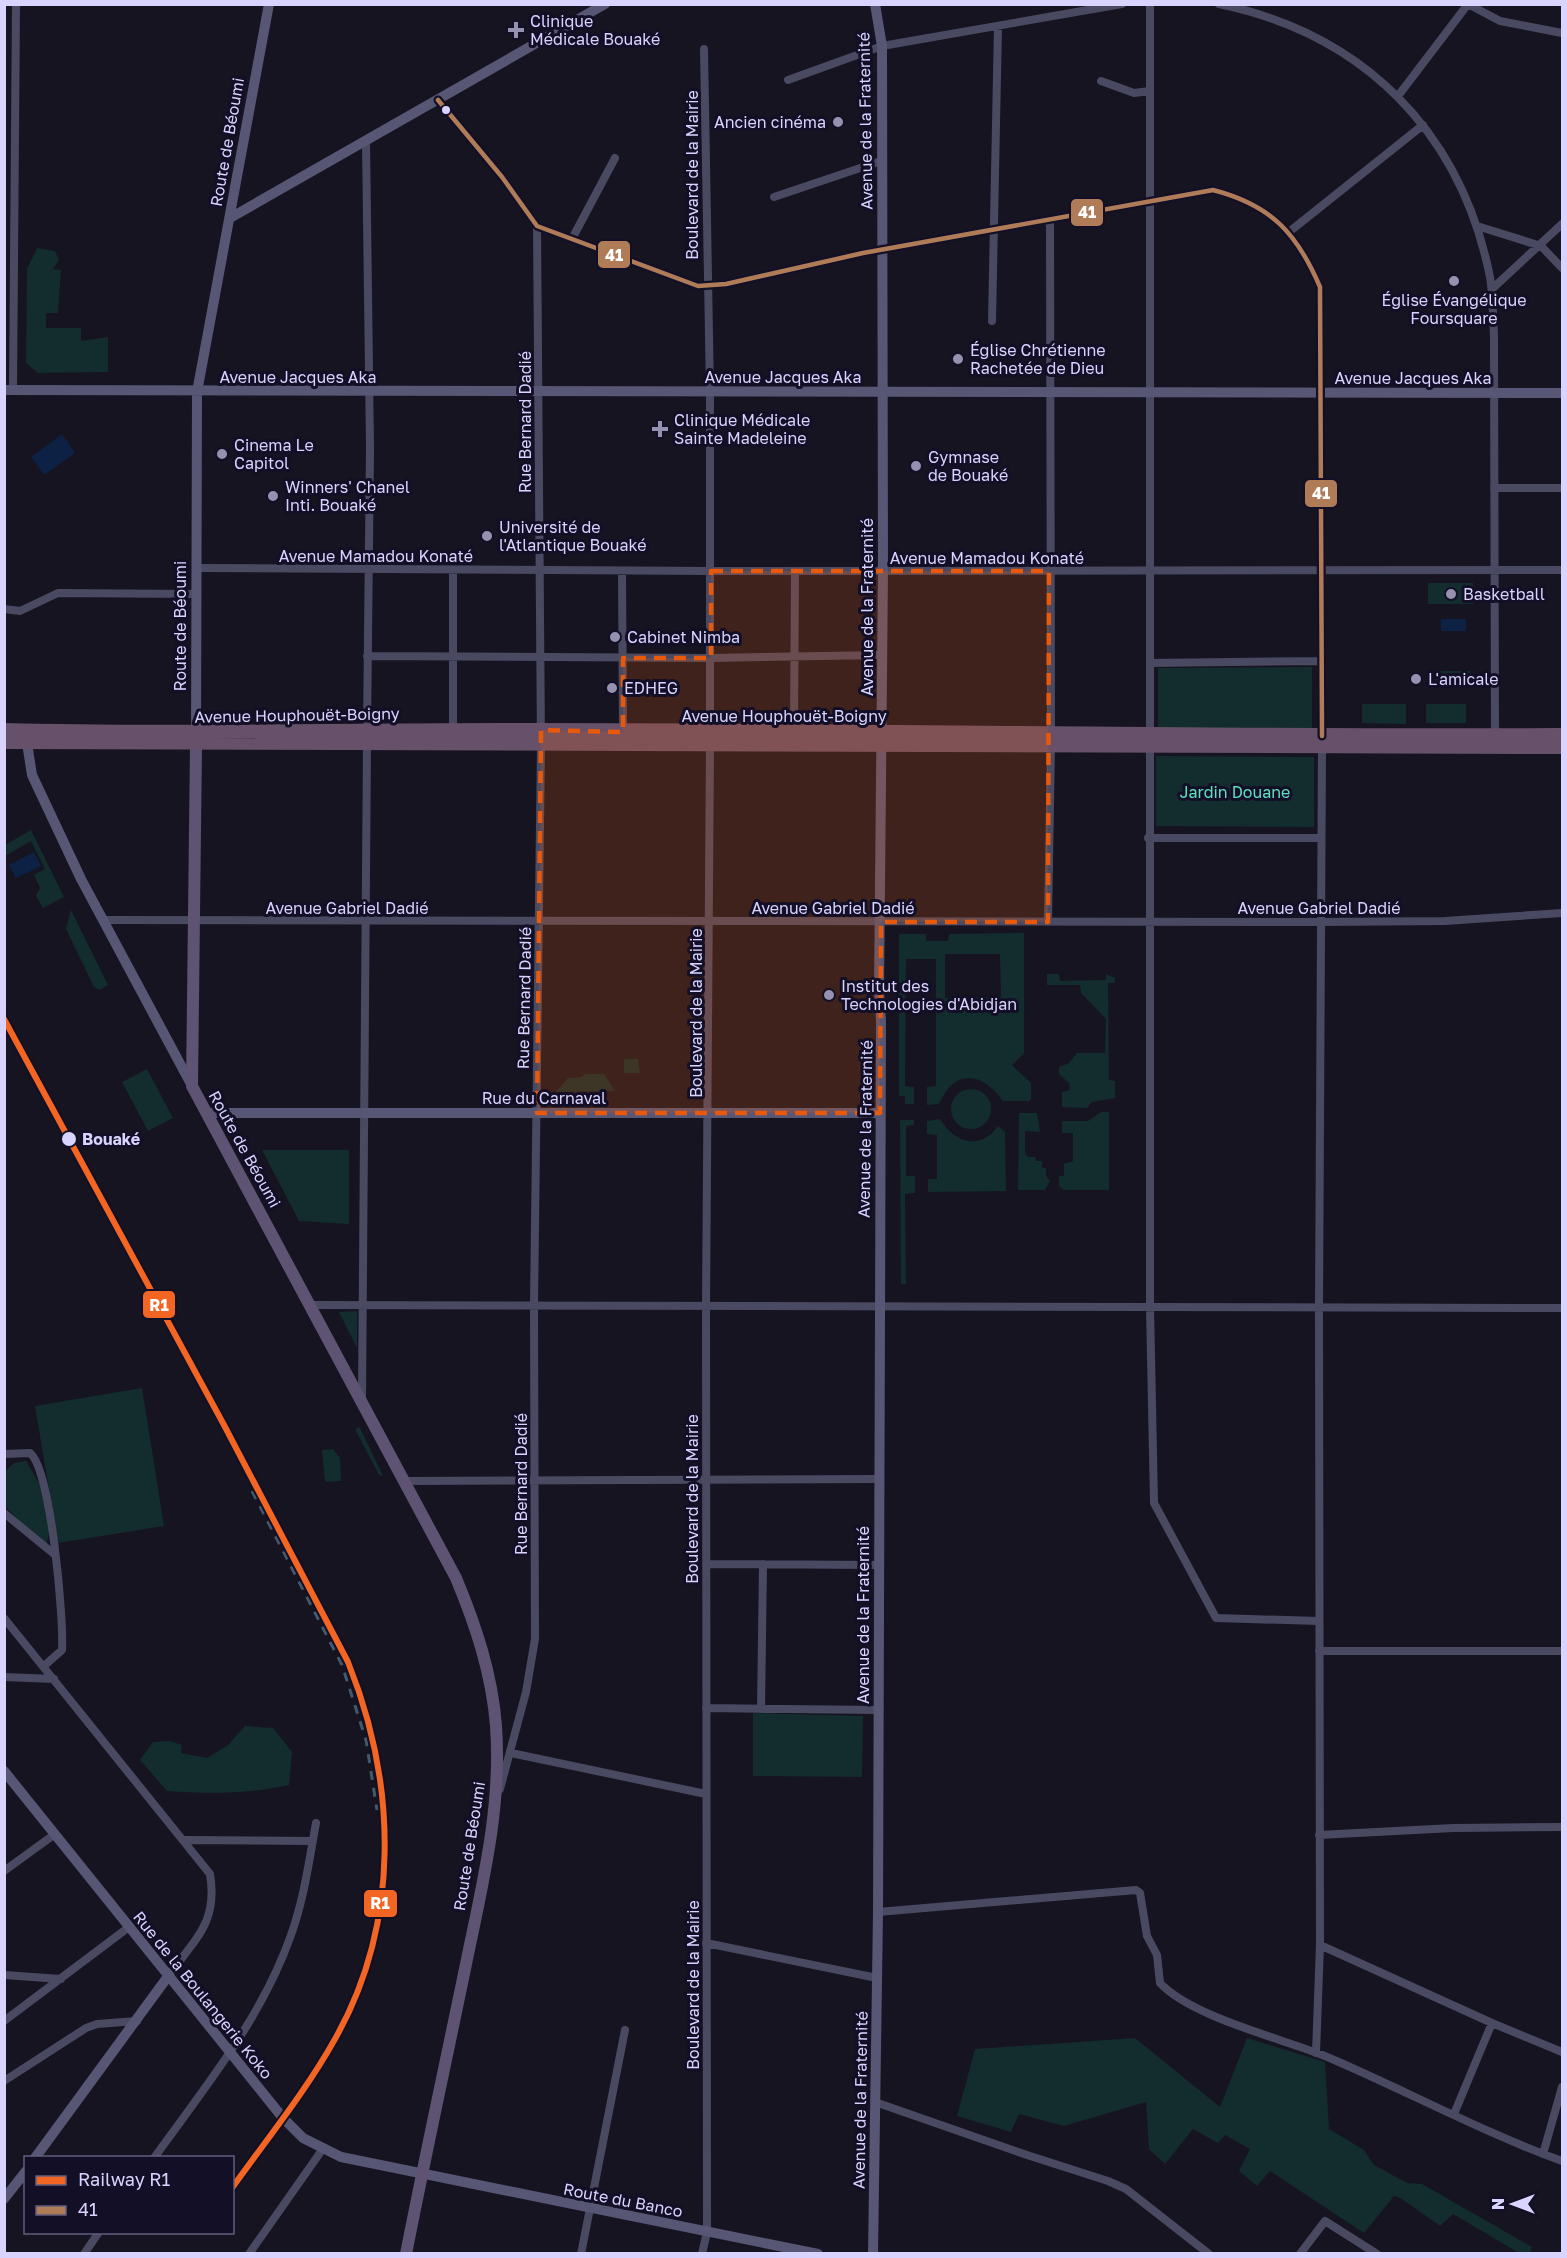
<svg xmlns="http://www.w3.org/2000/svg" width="1567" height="2258" font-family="'Golos Text',sans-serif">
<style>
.green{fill:#132c2d;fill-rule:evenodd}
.water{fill:#0d2144}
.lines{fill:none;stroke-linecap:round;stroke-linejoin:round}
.street{stroke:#4a4962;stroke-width:8}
.secondary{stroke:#575674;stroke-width:10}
.primary{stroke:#5e5373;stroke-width:12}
.highway{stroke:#67516a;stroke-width:14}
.rail{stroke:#43596b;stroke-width:3;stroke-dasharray:9 8;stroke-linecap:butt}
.bus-1-casing{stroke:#130f26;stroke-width:9}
.bus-1{stroke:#b07c57;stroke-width:4.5}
.rail-1-casing{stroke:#130f26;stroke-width:10}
.rail-1{stroke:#f26522;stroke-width:6}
.marked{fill:#e8590c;fill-opacity:0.2;stroke:#e8590c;stroke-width:4.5;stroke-dasharray:12 8;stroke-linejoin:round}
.poi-dot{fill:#9591b1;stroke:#130f26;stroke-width:2}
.bus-dot{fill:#d9d4ff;stroke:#130f26;stroke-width:2}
.labels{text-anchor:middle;stroke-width:6;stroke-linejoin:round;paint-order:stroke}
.poi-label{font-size:16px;fill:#d9d4ff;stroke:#130f26;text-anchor:start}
.street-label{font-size:16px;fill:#d9d4ff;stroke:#130f26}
.park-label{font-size:16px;fill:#5fe0c0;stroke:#130f26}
.stop-label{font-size:16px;font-weight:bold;fill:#d9d4ff;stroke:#130f26;text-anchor:start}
.line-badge{stroke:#130f26;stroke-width:2}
.badge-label{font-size:16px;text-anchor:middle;font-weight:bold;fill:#fff}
</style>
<rect width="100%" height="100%" fill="#161421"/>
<!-- green -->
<path class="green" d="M 37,248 L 55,251 L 59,260 L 53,269 L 61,270 L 58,313 L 46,313 L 46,328 L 81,328 L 81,341 L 108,337 L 108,372 L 38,373 L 26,363 L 27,269 Z
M 1428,583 L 1473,583 L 1473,604 L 1428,604 Z
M 1312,667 L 1312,736 L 1158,737 L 1158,668 Z
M 1435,671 L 1470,671 L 1470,687 L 1435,687 Z
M 1362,704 L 1406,704 L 1406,724 L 1362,723 Z
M 1426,704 L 1466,704 L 1466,723 L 1426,723 Z
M 1156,756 L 1314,757 L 1314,827 L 1156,826 Z
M 31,830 L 64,897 L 43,908 L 36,896 L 40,888 L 34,875 L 45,869 L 31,841 L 5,856 L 5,845 Z
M 71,910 L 108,985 L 99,990 L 94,987 L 66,929 Z
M 1024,933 L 1024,1053 L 1012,1065 L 1031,1083 L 1031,1099 L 1029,1101 L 1003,1101 C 982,1072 955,1068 939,1104 L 927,1105 L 927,1087 L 936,1086 L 936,959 L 906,959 L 905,1086 L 914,1087 L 914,1104 L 905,1104 L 905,1096 L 899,1096 L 899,934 L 926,934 L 926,941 L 948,941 L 949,934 ZM 945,954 L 1000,954 L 1001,997 L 945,998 Z
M 1047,974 L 1059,974 L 1060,981 L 1106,980 L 1106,974 L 1115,978 L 1115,983 L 1108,983 L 1109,1080 L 1115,1081 L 1115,1098 L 1092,1102 L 1087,1108 L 1062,1107 L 1062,1092 L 1070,1090 L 1069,1083 L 1059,1074 L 1059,1067 L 1069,1063 L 1077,1053 L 1105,1053 L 1106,1019 L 1081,993 L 1080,985 L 1047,985 Z
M 624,1059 L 638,1059 L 640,1073 L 624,1073 Z
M 147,1069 L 173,1118 L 148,1131 L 122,1082 Z
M 585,1074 L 604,1074 L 615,1091 L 556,1092 L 568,1078 L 581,1077 Z
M951 1109a20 20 0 1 1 40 0a20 20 0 1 1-40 0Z
M 1101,1112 L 1109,1112 L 1109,1190 L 1064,1190 L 1059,1186 L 1059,1176 L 1064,1176 L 1064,1164 L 1073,1161 L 1073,1133 L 1062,1133 L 1062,1121 L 1088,1121 Z
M 1019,1113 L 1037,1113 L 1040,1132 L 1025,1131 L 1025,1153 L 1028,1157 L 1035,1157 L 1036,1161 L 1042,1161 L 1042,1168 L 1046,1168 L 1046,1176 L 1050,1181 L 1045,1190 L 1018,1190 Z
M 940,1119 C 954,1142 979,1152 998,1126 L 1005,1132 L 1006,1191 L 928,1192 L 928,1179 L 937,1179 L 937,1135 L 927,1134 L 927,1121 Z
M 900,1120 L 914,1120 L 914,1125 L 906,1126 L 906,1176 L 915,1176 L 915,1193 L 905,1194 L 906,1284 L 901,1284 Z
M 262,1150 L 349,1150 L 349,1224 L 299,1221 Z
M 357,1311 L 357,1348 L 339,1312 Z
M 142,1388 L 164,1526 L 58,1543 L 35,1406 Z
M 357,1427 L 360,1428 L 383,1476 L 379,1475 L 356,1431 Z
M 333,1449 L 340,1458 L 341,1481 L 325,1482 L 322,1450 Z
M 26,1461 C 43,1489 58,1515 45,1547 L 5,1506 L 5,1471 L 14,1463 Z
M 753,1713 L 863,1716 L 862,1777 L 753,1776 Z
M 245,1726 L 273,1728 L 292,1752 L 289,1785 C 249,1794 208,1794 167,1791 L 140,1760 L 153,1742 L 170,1741 L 182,1745 L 181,1753 L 207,1758 L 228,1745 Z
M 1135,2038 L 1220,2107 L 1247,2038 L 1325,2062 L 1329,2129 L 1364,2150 L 1374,2165 L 1407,2183 L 1422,2184 L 1532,2247 L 1530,2253 L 1519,2253 L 1453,2214 L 1440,2226 L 1402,2199 L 1394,2196 L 1364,2233 L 1270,2171 L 1257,2186 L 1239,2171 L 1250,2149 L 1225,2135 L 1218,2143 L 1193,2129 L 1165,2164 L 1149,2149 L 1146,2102 L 1064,2126 L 1019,2114 L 1011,2132 L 957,2116 L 975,2049 Z"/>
<!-- water -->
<path class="water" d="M 62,434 L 75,453 L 44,475 L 31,457 Z
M 1441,619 L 1466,619 L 1466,631 L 1441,631 Z
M 34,852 L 41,866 L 16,878 L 9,865 Z"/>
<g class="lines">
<!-- street -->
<path class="street" d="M 1150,4 L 1150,733
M 1219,4 C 1364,34 1461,132 1490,277 C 1493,296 1493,316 1494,336 L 1495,735
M 704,49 L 710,392 L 710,732
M 788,80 L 882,46 L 1122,4
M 1101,81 L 1134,93 L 1150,91
M 1398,96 L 1468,4 L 1500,21 L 1562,33
M 438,100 L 502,177 L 537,226 L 698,286 L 726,284 L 863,253 L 1213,190 C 1271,205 1297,233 1320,287 L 1322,736
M 366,141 L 370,448 L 367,731
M 774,197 L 881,161
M 1050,220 L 1051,732
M 1477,226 L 1541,246 L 1562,268
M 1289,232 L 1423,125
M 573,237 L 615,158
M 1492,289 L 1562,224
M 992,321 L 998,26
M 13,390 L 16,4
M 1494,488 L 1562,488
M 196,568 L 711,571 L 1562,570
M 622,571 L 623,732
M 4,609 L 20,611 L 58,593 L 196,594
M 367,656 L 711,658 L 882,655
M 1150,663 L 1320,661
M 453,730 L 453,570
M 794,733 L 795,571
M 1150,746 L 1150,1307 L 1154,1503 L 1216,1618 L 1319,1621
M 1148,838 L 1320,838
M 103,920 L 1320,922 L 1445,921 L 1562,913
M 1048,922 L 1051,744
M 311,1305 L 1562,1308
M 362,1399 L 367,743
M 4,1454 L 30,1453 C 51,1469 64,1620 62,1650 L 44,1666
M 405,1481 L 879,1479
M 4,1513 L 54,1554
M 706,1564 L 879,1565
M 4,1618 L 210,1874 C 218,1922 196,1938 169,1975
M 1319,1651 L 1562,1651
M 4,1677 L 54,1679
M 706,1708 L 878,1710
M 761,1709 L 763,1564
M 511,1753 L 706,1794
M 500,1789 L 526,1692 L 535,1639 L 534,1306 L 541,744 L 537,226
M 1319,1835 L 1453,1828 L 1562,1827
M 185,1840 L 312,1841
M 4,1871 L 55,1834
M 878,1912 L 1136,1890 L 1140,1893 L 1147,1936 L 1157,1955 L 1160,1983 C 1192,2017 1280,2038 1325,2056 C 1405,2090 1482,2132 1562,2161
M 706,1943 L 877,1978
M 1320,1945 L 1492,2023 L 1562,2052
M 4,1975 L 61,1979
M 4,2021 L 129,1927
M 1316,2053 L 1320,1945 L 1319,1308 L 1322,747
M 4,2081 L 86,2028 L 97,2024 L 137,2021
M 875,2102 L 1027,2155 L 1108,2181 L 1126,2189 L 1209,2254
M 1454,2114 L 1492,2023
M 1543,2154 L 1562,2087
M 154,2158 C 205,2087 262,2018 291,1935 C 304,1899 309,1861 316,1823
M 84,2254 L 99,2232
M 249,2254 L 322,2150
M 581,2254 L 625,2030
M 702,2254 L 707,2232 L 706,1306 L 710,745
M 1300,2254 L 1325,2221 L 1377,2254"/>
<!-- secondary -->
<path class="secondary" d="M 230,218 L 605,4
M 4,390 L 1562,393
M 196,739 L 197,392 L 269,4
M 27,743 L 32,775 L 81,879 L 192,1086
M 207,1113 L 880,1113
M 4,1771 L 283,2118 L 303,2138 L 341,2157 L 818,2254
M 35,2158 L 169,1975
M 4,2199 L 26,2171
M 873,2254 L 878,1912 L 881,1021 L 879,991 L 883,571 L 882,46 L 875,4"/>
<!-- primary -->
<path class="primary" d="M 196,745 L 192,1086 L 456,1578 C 476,1626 492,1674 496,1726 C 502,1807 482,1886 466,1964 C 446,2061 425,2157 406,2254"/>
<!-- highway -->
<path class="highway" d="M 4,730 C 182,735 359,729 537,730 C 879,730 1221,737 1562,735
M 4,742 L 1562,747"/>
<!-- rail -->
<path class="rail" d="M 252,1491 L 342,1665 L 366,1740 L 377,1810"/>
<!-- bus-1 casing -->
<g class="bus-1-casing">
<path id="bus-1" d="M 438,100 L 502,177 L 537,226 L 698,286 L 726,284 L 863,253 L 1213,190 C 1271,205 1297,233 1320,287 L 1322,736"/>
</g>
<!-- bus-1 -->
<use href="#bus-1" class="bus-1"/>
<!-- rail-1 casing -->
<g class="rail-1-casing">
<path id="rail-1" d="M 4,1019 L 224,1425 L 348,1662 C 397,1784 401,1922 335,2039 C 306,2091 267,2139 232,2188"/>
</g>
<!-- rail-1 -->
<use href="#rail-1" class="rail-1"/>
</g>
<!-- marked area -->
<path class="marked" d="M 711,571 L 1049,571 L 1048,922 L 881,922 L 880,1113 L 537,1113 L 541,730 L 623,732 L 623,658 L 711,658 Z"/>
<!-- markers -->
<g class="poi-dot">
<path d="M513 21h6v6h6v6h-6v6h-6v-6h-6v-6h6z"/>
<circle cx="838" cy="122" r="6"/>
<circle cx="1454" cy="281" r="6"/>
<circle cx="958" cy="359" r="6"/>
<path d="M657 420h6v6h6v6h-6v6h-6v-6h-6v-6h6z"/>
<circle cx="222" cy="454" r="6"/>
<circle cx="916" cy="466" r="6"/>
<circle cx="273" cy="496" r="6"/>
<circle cx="487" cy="536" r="6"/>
<circle cx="1451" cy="594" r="6"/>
<circle cx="615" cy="637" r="6"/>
<circle cx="1416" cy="679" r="6"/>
<circle cx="612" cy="688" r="6"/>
<circle cx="829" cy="995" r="6"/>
</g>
<g class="bus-dot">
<circle cx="446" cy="110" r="5"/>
<circle cx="69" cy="1139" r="8"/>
</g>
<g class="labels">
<!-- poi labels -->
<g class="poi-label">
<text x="530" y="27">Clinique<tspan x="530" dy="18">Médicale Bouaké</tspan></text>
<text x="826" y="128" text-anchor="end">Ancien cinéma</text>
<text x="1454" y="306" text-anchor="middle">Église Évangélique<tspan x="1454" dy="18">Foursquare</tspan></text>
<text x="970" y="356">Église Chrétienne<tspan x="970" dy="18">Rachetée de Dieu</tspan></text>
<text x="674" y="426">Clinique Médicale<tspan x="674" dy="18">Sainte Madeleine</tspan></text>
<text x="234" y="451">Cinema Le<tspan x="234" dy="18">Capitol</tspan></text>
<text x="928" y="463">Gymnase<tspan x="928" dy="18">de Bouaké</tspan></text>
<text x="285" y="493">Winners' Chanel<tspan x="285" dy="18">Inti. Bouaké</tspan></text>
<text x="499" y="533">Université de<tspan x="499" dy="18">l'Atlantique Bouaké</tspan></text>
<text x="1463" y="600">Basketball</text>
<text x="627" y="643">Cabinet Nimba</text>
<text x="1428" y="685">L'amicale</text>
<text x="624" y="694">EDHEG</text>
<text x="841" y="992">Institut des<tspan x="841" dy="18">Technologies d'Abidjan</tspan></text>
</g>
<!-- street labels -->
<g class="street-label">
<text transform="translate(865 121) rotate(-91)" y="6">Avenue de la Fraternité</text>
<text transform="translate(227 142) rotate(-80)" y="6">Route de Béoumi</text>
<text transform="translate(692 175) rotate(-90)" y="6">Boulevard de la Mairie</text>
<text x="298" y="383">Avenue Jacques Aka</text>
<text x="783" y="383">Avenue Jacques Aka</text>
<text x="1413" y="384">Avenue Jacques Aka</text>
<text transform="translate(525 422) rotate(-90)" y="6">Rue Bernard Dadié</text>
<text x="376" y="562">Avenue Mamadou Konaté</text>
<text x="987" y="564">Avenue Mamadou Konaté</text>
<text transform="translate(867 607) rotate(-90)" y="6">Avenue de la Fraternité</text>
<text transform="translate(180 626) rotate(-90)" y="6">Route de Béoumi</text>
<text transform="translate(297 715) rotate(-1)" y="6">Avenue Houphouët-Boigny</text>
<text x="784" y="722">Avenue Houphouët-Boigny</text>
<text x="347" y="914">Avenue Gabriel Dadié</text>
<text x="833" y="914">Avenue Gabriel Dadié</text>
<text x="1319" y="914">Avenue Gabriel Dadié</text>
<text transform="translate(524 998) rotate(-89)" y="6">Rue Bernard Dadié</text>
<text transform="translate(696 1013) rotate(-90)" y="6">Boulevard de la Mairie</text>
<text x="544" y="1104">Rue du Carnaval</text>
<text transform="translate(865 1129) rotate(-89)" y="6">Avenue de la Fraternité</text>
<text transform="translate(245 1149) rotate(61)" y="6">Route de Béoumi</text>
<text transform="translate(521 1484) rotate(-90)" y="6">Rue Bernard Dadié</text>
<text transform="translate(692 1499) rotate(-90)" y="6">Boulevard de la Mairie</text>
<text transform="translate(863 1615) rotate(-90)" y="6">Avenue de la Fraternité</text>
<text transform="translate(469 1846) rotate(-81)" y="6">Route de Béoumi</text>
<text transform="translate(693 1985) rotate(-90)" y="6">Boulevard de la Mairie</text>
<text transform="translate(203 1995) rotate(51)" y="6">Rue de la Boulangerie Koko</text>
<text transform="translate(860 2100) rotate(-89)" y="6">Avenue de la Fraternité</text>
<text transform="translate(623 2200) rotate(11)" y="6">Route du Banco</text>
</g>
<!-- park labels -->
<g class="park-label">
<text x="1235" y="798">Jardin Douane</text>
</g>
<!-- stop labels -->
<g class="stop-label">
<text x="82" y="1145">Bouaké</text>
</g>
</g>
<g class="line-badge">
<rect x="1070" y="198" width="34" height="29" rx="6" fill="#b07c57"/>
<rect x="597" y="240" width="34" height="29" rx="6" fill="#b07c57"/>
<rect x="1304" y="479" width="34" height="29" rx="6" fill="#b07c57"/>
<rect x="142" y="1290" width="34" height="29" rx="6" fill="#f26522"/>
<rect x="363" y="1889" width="35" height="29" rx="6" fill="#f26522"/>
</g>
<g class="badge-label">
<text x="1087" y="218">41</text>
<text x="614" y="261">41</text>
<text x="1321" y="499">41</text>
<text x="159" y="1311">R1</text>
<text x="380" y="1909">R1</text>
</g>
<!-- border -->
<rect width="1567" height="2258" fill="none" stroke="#d9d4ff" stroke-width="12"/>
<!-- legend -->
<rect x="24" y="2156" width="210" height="78" fill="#130f26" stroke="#625e7d" stroke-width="1.5"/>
<rect x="36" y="2176" width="30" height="9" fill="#f26522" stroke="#625e7d" stroke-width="1.5"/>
<text x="78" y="2186" font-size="18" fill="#d9d4ff">Railway R1</text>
<rect x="36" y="2206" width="30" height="9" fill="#b07c57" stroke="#625e7d" stroke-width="1.5"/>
<text x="78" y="2216" font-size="18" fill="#d9d4ff">41</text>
<!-- north arrow -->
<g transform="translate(1513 2204) rotate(270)" stroke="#130f26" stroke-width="4.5" paint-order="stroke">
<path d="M0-4.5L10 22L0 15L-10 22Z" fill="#d9d4ff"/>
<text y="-9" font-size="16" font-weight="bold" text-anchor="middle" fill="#d9d4ff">N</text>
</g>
</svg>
